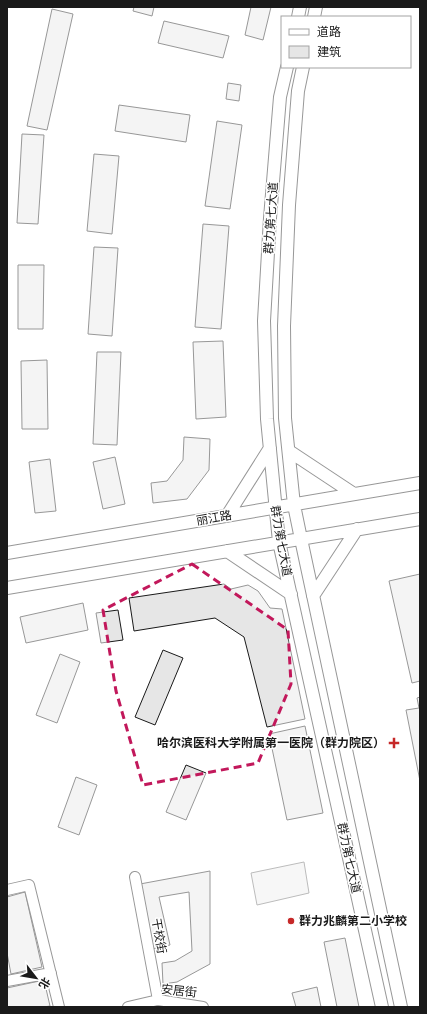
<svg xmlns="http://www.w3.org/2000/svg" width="427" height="1014" font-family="'Exo 2','Noto Sans SC',sans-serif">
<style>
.built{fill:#ededed;stroke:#6a6a6a}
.building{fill:#e6e6e6;stroke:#1a1a1a}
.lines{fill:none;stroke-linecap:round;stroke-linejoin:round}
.minor-casing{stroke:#1a1a1a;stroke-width:12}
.major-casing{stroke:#1a1a1a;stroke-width:14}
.minor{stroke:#fff;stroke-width:10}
.major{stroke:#fff;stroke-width:12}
.marked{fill:none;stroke:#c2185b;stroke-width:3;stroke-dasharray:8 5;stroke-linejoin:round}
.poi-dot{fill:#c62828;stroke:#fff;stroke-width:1.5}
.labels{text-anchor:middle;stroke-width:3;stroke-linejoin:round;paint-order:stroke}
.street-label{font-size:12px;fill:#1a1a1a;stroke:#fff}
.poi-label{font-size:12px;font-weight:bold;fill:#1a1a1a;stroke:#fff;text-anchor:end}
</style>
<rect width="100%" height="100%" fill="#fff"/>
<!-- built -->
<path class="built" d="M 304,862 L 309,893 L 257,905 L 251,873 Z"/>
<!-- building -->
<path class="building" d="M 134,7 L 154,7 L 152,16 L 133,11 Z
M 251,7 L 271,7 L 263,40 L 245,35 Z
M 52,9 L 73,14 L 47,130 L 27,126 Z
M 164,21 L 229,36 L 223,58 L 158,43 Z
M 228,83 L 241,85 L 239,101 L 226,99 Z
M 119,105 L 190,115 L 186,142 L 115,131 Z
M 217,121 L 242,125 L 230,209 L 205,206 Z
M 22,134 L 44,135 L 38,224 L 17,223 Z
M 94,154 L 119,156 L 112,234 L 87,231 Z
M 203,224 L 229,226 L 221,329 L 195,327 Z
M 94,247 L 118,248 L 112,336 L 88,334 Z
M 18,265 L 44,265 L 43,329 L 18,329 Z
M 223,341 L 226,417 L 196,419 L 193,342 Z
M 97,352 L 121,352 L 117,445 L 93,444 Z
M 47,360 L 48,429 L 22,429 L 21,361 Z
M 184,437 L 210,439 L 209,470 L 187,499 L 153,503 L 151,483 L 167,481 L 183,460 Z
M 115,457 L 125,504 L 103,509 L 93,462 Z
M 50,459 L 56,511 L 35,513 L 29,462 Z
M 420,574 L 420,681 L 412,683 L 389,581 Z
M 224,584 L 231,589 L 248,585 L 258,591 L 270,608 L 282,609 L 305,719 L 267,727 L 244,637 L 215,618 L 134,631 L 129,598 Z
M 83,603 L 88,630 L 26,643 L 20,617 Z
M 118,610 L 123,640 L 101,643 L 96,613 Z
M 163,650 L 183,658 L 155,725 L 135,717 Z
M 60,654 L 80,662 L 57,723 L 36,715 Z
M 420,697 L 420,781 L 406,710 L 419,708 L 417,698 Z
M 305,726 L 323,813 L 287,820 L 269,734 Z
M 186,765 L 206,773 L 186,820 L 166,812 Z
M 76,777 L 97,785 L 79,835 L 58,827 Z
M 210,871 L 210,964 L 177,982 L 163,984 L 162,963 L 175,961 L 192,951 L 189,892 L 159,897 L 170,945 L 152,949 L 140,884 Z
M 25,892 L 42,967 L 11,974 L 7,953 L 7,897 Z
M 345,938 L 359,1007 L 337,1007 L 324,942 Z
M 44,980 L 50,1006 L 44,1007 L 7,1007 L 7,988 Z
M 317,987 L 321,1007 L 296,1007 L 292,993 Z"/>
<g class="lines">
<!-- minor casing -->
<g class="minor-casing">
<path id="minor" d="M 135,877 L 158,1000
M 7,890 L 29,885 L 59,1007
M 7,981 L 51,973
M 128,1007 L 158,1000 L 203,1007"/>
</g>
<!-- major casing -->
<g class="major-casing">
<path id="major" d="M 298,17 L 300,7
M 314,17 L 316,7
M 287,67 L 280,97 L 270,218 L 264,321 L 267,419 L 279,542 L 382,1007
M 303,67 L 298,91 L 289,205 L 284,326 L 285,418 L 294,505 L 301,539 L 401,1007
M 289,451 L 354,494
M 227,516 L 270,448
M 227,551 L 291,594
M 7,553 L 420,483
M 7,588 L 420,519
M 313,596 L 357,529"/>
</g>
<!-- minor -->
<use href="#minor" class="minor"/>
<!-- major -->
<use href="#major" class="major"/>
</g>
<!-- marked area -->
<path d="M0 0H427V1014H0ZM 192,564 L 288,630 L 291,684 L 258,763 L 143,785 L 116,691 L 103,610 Z" fill="#fff" fill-opacity=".55" fill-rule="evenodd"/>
<path class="marked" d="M 192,564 L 288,630 L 291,684 L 258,763 L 143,785 L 116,691 L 103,610 Z"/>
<!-- markers -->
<g class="poi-dot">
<path d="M392 737h4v4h4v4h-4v4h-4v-4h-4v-4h4z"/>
<circle cx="291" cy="921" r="4"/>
</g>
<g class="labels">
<!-- street labels -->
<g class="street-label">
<text transform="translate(271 218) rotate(-86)" y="4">群力第七大道</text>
<text transform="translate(214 518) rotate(-10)" y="4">丽江路</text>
<text transform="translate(281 541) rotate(80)" y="4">群力第七大道</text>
<text transform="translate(349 858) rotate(78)" y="4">群力第七大道</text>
<text transform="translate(159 936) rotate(80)" y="4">干校街</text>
<text transform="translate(179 991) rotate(6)" y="4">安居街</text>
</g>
<!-- poi labels -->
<g class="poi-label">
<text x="385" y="747">哈尔滨医科大学附属第一医院（群力院区）</text>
<text x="299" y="925" text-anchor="start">群力兆麟第二小学校</text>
</g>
</g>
<!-- border -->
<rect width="427" height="1014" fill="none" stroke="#1a1a1a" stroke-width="16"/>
<!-- legend -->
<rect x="281" y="16" width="130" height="52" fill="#ffffff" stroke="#a3a3a3"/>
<rect x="289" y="29" width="20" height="6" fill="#ffffff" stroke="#a3a3a3"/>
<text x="317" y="36" font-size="12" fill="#1a1a1a">道路</text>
<rect x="289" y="46" width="20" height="12" fill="#e6e6e6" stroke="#a3a3a3"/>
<text x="317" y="56" font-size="12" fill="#1a1a1a">建筑</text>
<!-- north arrow -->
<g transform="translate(36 978) rotate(121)" stroke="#ffffff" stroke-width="3" paint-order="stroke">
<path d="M0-3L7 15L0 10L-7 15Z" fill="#1a1a1a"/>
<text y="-6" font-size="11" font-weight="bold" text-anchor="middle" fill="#1a1a1a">北</text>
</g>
</svg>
